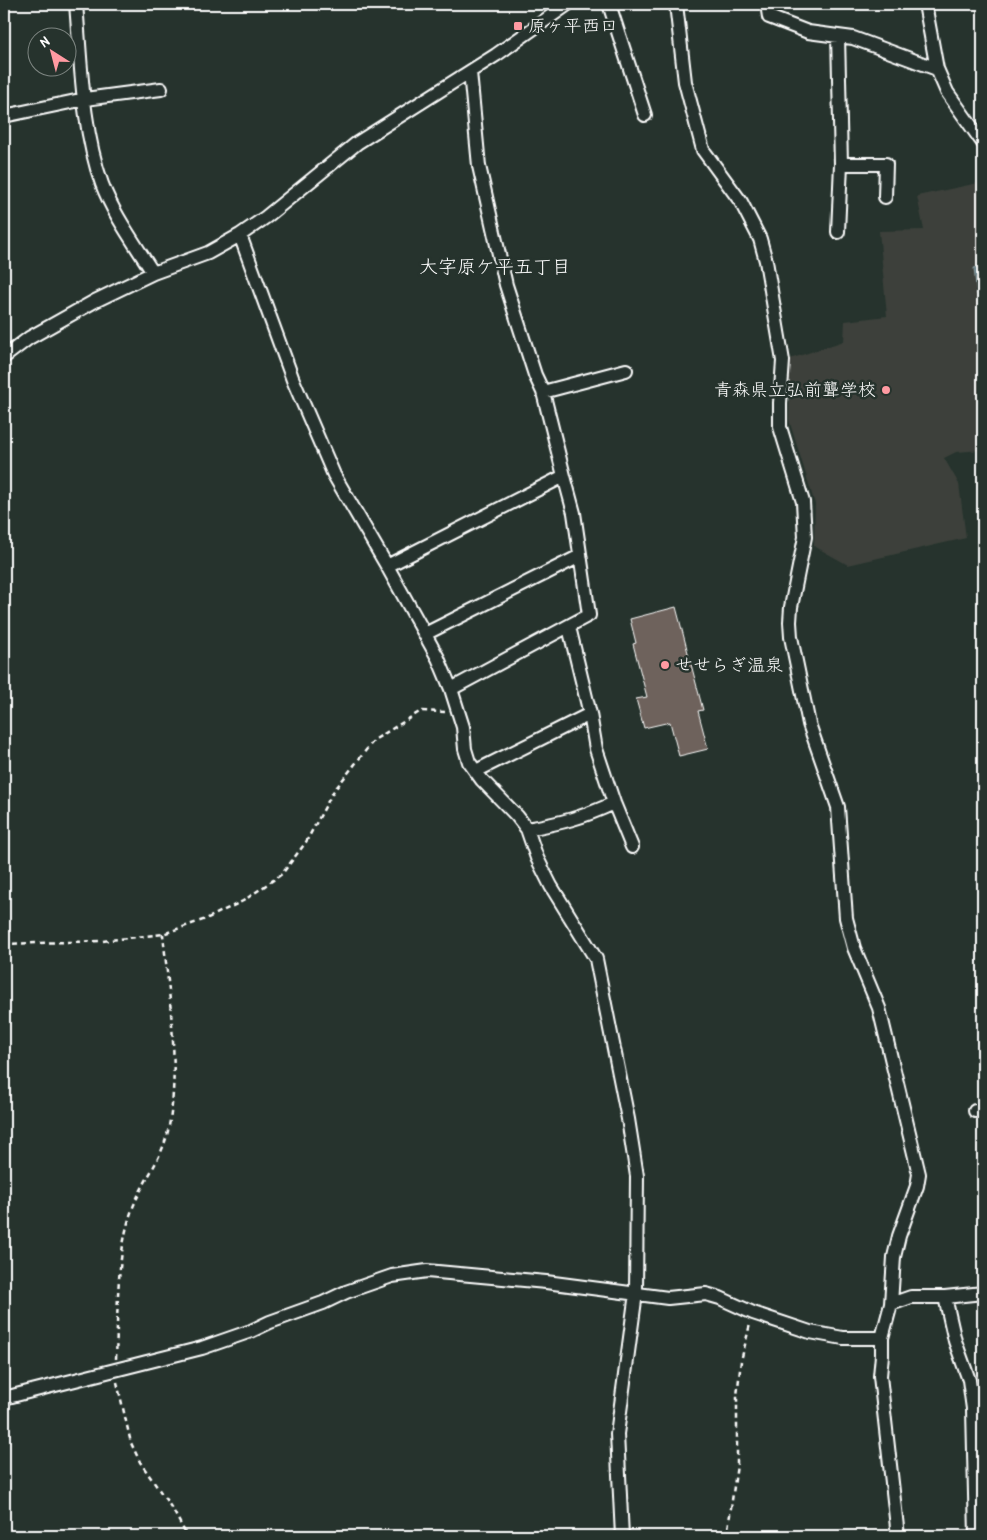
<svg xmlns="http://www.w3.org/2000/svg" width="987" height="1540" font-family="'Patrick Hand','Klee One',sans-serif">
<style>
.built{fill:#3c413b}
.water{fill:url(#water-ripples);stroke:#95a7ac}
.building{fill:#6e625b;stroke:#fff}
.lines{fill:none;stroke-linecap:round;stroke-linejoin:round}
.minor-casing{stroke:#fff;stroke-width:16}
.path{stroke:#fff;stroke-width:2.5;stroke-dasharray:5 4;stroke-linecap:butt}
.minor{stroke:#26332d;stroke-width:12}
.poi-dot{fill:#ff9aa2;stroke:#26332d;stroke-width:2}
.labels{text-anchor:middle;stroke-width:5;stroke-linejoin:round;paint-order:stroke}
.poi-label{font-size:18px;fill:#fff;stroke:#26332d;text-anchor:start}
.neighbourhood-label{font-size:19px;fill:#fff;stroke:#26332d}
</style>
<defs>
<pattern id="water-ripples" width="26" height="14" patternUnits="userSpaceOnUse" patternTransform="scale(1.25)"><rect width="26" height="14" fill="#4e6c74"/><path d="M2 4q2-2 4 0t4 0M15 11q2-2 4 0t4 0" fill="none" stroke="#698289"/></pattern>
</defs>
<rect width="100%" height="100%" fill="#26332d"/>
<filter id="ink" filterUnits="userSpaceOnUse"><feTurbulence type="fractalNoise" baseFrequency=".02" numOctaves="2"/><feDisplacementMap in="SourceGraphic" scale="10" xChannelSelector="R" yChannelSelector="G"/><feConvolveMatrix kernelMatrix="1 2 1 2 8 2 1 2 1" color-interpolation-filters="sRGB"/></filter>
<g filter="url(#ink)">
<!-- built -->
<path class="built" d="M 983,182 L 983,450 L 956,452 L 944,458 L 959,484 L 966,538 L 848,565 L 814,546 L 815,504 L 789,420 L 790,359 L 844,341 L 845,321 L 887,316 L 879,231 L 924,230 L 917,196 Z"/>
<!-- water -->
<path class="water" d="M 983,266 L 983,294 L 977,295 L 974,268 Z"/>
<!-- building -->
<path class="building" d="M 676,607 L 703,710 L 698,711 L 708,749 L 679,756 L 670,722 L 644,728 L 636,699 L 647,697 L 633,644 L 636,643 L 630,619 Z"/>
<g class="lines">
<!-- minor casing -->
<g class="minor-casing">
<path id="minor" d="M 76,4 C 81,62 82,129 102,184 C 114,216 136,245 153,273
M 609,4 L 645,115
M 676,4 L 685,82 L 703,150 L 741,202 L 760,239 L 766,261 L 783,361 L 780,403 L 780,427 L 803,502 L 805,537 L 791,607 L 790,622 L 791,637 L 809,724 L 838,807 L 846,918 L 854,948 L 879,1008 L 919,1174 L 917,1186 L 899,1236 L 894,1257 L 891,1304 L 882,1338 L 882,1355 L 880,1376 L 898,1536
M 767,4 L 769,17 L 808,32 L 853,38 L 937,69
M 925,4 L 937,69 L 947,92 L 983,143
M 470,72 L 479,166 L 506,285 L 535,375 L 543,392 L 564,476
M 4,116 L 85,99 L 161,89
M 841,164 L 886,164 L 885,197
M 838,232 L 841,164 L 838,36
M 240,235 L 293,380 L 334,475 L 387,566 L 438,658 L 451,689 L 463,727 L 465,749 L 469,762 L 482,780 L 517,816 L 527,829 L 537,858 L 551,886 L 596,959 L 628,1119 L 637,1176 L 636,1293 L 617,1434 L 622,1536
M 4,357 L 29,338 L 95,301 L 153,273 L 208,253 L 240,235 L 266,217 L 357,143 L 496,55 L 568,4
M 543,392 L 626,370
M 387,566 L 564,476 L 574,513 L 589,615 L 451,689
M 569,627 L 590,714 L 596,749 L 614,803 L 632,847
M 425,634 L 580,556
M 476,771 L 590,714
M 527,829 C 561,823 582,818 614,803
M 975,1111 L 983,1111
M 945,1297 L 955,1341 L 969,1380 L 973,1409 L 976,1536
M 891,1304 L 911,1297 L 945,1297 L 983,1293
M 4,1398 L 202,1348 L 251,1331 L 270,1322 L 323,1303 L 346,1292 L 392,1276 L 427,1271 L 546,1282 L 668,1298 L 706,1294 L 720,1298 L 753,1313 L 810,1332 L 843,1338 L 882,1338"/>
</g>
<!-- path -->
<path class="path" d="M 4,944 L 102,941 L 163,934 L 206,919 L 243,901 L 282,874 L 306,842 L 333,792 L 374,740 L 421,711 L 445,712
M 116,1359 C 118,1313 116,1264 129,1219 C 138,1186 163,1161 169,1126 C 180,1066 169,995 163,934
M 117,1382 L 131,1443 L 140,1462 L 173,1510 L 187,1536
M 727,1536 L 737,1465 L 737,1396 L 741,1361 L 750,1324"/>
<!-- minor -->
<use href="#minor" class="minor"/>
</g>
</g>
<!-- markers -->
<g class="poi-dot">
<rect x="513" y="21" width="10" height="10" rx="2.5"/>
<circle cx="886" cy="390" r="5"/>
<circle cx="665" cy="665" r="5"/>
</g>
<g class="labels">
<!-- poi labels -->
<g class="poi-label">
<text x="528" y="32">原ヶ平西口</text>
<text x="876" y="396" text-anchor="end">青森県立弘前聾学校</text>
<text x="675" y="671">せせらぎ温泉</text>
</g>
<!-- neighbourhood labels -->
<g class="neighbourhood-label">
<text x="495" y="273">大字原ケ平五丁目</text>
</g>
</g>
<!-- margin -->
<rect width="987" height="1540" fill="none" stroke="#26332d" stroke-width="20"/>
<rect x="10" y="10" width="967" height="1520" fill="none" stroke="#fff" stroke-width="2" filter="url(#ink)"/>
<!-- north arrow -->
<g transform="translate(52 52) rotate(324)"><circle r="24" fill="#26332d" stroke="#7d8581"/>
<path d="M0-4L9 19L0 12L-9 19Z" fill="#ff9aa2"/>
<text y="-8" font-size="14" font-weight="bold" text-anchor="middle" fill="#ffffff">N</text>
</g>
</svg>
